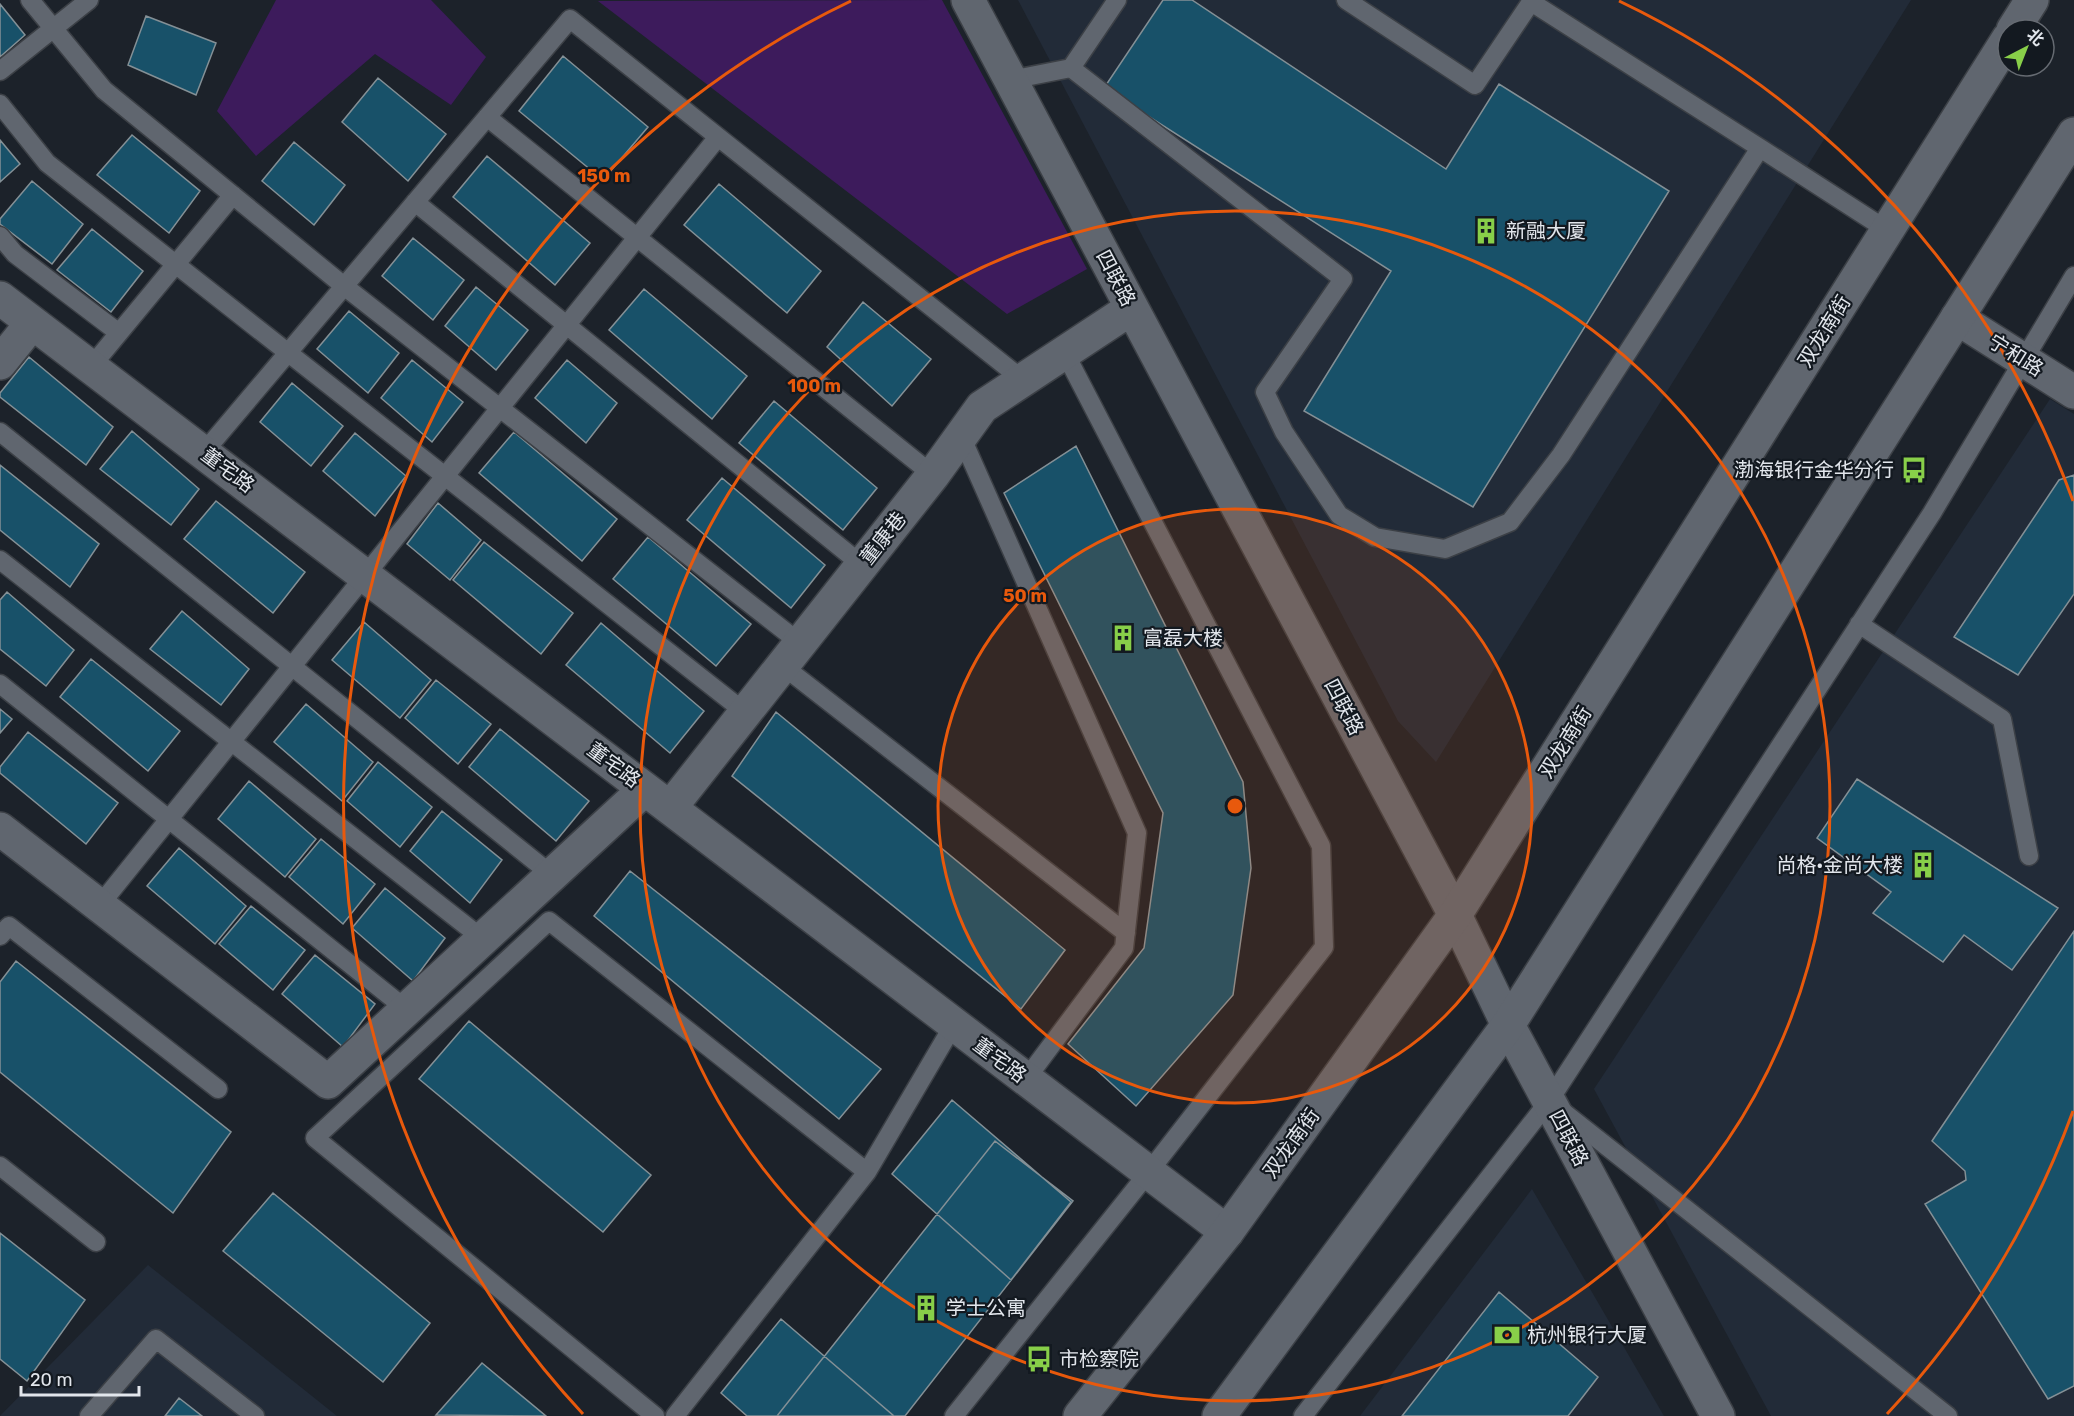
<svg xmlns="http://www.w3.org/2000/svg" width="2074" height="1416" font-family="Rubik,'Noto Sans SC',sans-serif">
<style>
.built{fill:#222b38}
.green{fill:#3d1b5c}
.building{fill:#185169;stroke:#849096;stroke-width:1.5}
.lines{fill:none;stroke-linecap:round;stroke-linejoin:round}
.service-casing{stroke:#3c4046;stroke-width:21}
.minor-casing{stroke:#3c4046;stroke-width:36}
.secondary-casing{stroke:#3c4046;stroke-width:36}
.service{stroke:#60666f;stroke-width:18}
.minor{stroke:#60666f;stroke-width:33}
.secondary{stroke:#60666f;stroke-width:33}
.ring{fill:none;stroke:#e8590c;stroke-width:3}
.labels{text-anchor:middle;stroke-width:4.5;stroke-linejoin:round;paint-order:stroke}
.poi-label{font-size:20px;fill:#e2e6ec;stroke:#131920;text-anchor:start}
.street-label{font-size:20px;fill:#e2e6ec;stroke:#131920}
.centre{fill:#e8590c;stroke:#131920;stroke-width:3}
.ring-label{font-size:18px;text-anchor:middle;font-weight:bold;fill:#e8590c;stroke:#131920;stroke-width:4.5;stroke-linejoin:round;paint-order:stroke}
</style>
<rect width="100%" height="100%" fill="#1c222a"/>
<!-- built -->
<path class="built" d="M 1018,0 L 1911,0 L 1436,762 L 1398,721 Z
M 2050,399 L 2074,414 L 2074,1416 L 1771,1416 L 1594,1089 Z
M 1532,1189 L 1664,1416 L 1360,1416 Z
M 148,1265 L 337,1416 L 0,1416 Z"/>
<!-- green -->
<path class="green" d="M 276,0 L 431,0 L 486,57 L 451,105 L 375,54 L 256,156 L 217,111 Z
M 942,0 L 1087,269 L 1007,314 L 598,1 Z"/>
<!-- building -->
<path class="building" d="M 1163,0 L 1192,0 L 1446,169 L 1499,84 L 1669,191 L 1473,507 L 1304,411 L 1391,271 L 1104,88 Z
M 0,4 L 25,35 L 0,57 Z
M 146,16 L 216,43 L 196,95 L 128,65 Z
M 563,56 L 648,127 L 603,180 L 519,111 Z
M 378,78 L 446,134 L 408,181 L 342,122 Z
M 132,135 L 200,191 L 169,233 L 97,175 Z
M 0,140 L 20,164 L 0,182 Z
M 294,142 L 345,185 L 314,225 L 262,181 Z
M 487,156 L 590,243 L 555,285 L 453,197 Z
M 32,181 L 83,224 L 52,264 L 0,224 L 0,219 Z
M 719,184 L 821,271 L 787,313 L 684,225 Z
M 92,229 L 143,271 L 111,312 L 57,270 Z
M 413,238 L 464,280 L 433,320 L 382,276 Z
M 476,287 L 528,330 L 496,370 L 445,326 Z
M 644,289 L 747,376 L 712,419 L 609,330 Z
M 863,302 L 931,359 L 892,406 L 827,347 Z
M 349,311 L 399,353 L 368,393 L 317,349 Z
M 29,357 L 113,427 L 86,465 L 0,397 L 0,393 Z
M 412,360 L 463,402 L 432,442 L 381,398 Z
M 567,360 L 617,403 L 586,443 L 535,398 Z
M 292,383 L 343,426 L 311,466 L 260,422 Z
M 774,401 L 877,488 L 843,530 L 739,443 Z
M 132,431 L 199,489 L 171,525 L 100,469 Z
M 514,432 L 617,519 L 582,561 L 479,473 Z
M 355,433 L 406,476 L 375,516 L 323,471 Z
M 1076,446 L 1243,782 L 1251,868 L 1233,995 L 1136,1106 L 1068,1044 L 1144,948 L 1163,813 L 1004,493 Z
M 0,465 L 99,544 L 70,587 L 0,530 Z
M 2074,475 L 2074,594 L 2018,675 L 1954,637 L 2059,480 Z
M 722,478 L 825,565 L 791,608 L 687,520 Z
M 216,501 L 305,572 L 273,613 L 184,539 Z
M 438,503 L 481,540 L 450,580 L 407,544 Z
M 648,537 L 751,624 L 716,666 L 613,579 Z
M 484,542 L 573,613 L 541,654 L 453,580 Z
M 7,592 L 74,650 L 46,686 L 0,649 L 0,600 Z
M 182,611 L 249,669 L 221,705 L 150,649 Z
M 364,622 L 431,680 L 400,718 L 332,660 Z
M 601,623 L 704,711 L 670,753 L 566,665 Z
M 91,659 L 180,731 L 148,771 L 60,697 Z
M 436,680 L 491,724 L 458,764 L 405,718 Z
M 306,704 L 373,762 L 342,801 L 274,742 Z
M 0,709 L 12,719 L 0,733 Z
M 776,712 L 1065,950 L 1021,1009 L 732,776 Z
M 500,729 L 589,801 L 556,841 L 469,767 Z
M 28,732 L 118,803 L 86,844 L 0,773 L 0,767 Z
M 378,762 L 432,807 L 400,847 L 347,801 Z
M 1857,779 L 2058,908 L 2012,970 L 1964,935 L 1943,962 L 1873,913 L 1891,892 L 1817,838 Z
M 249,781 L 316,839 L 285,877 L 218,819 Z
M 442,811 L 502,860 L 470,903 L 410,851 Z
M 321,839 L 375,884 L 343,924 L 289,877 Z
M 179,848 L 246,906 L 215,944 L 147,886 Z
M 630,871 L 881,1069 L 839,1119 L 594,916 Z
M 385,888 L 445,938 L 413,981 L 352,928 Z
M 251,906 L 305,950 L 273,990 L 219,944 Z
M 2074,931 L 2074,1386 L 2048,1399 L 1925,1204 L 1966,1180 L 1965,1171 L 1932,1141 Z
M 315,955 L 375,1004 L 343,1047 L 282,994 Z
M 16,961 L 231,1132 L 173,1213 L 0,1072 L 0,982 Z
M 469,1021 L 651,1175 L 603,1232 L 419,1079 Z
M 952,1100 L 1071,1202 L 1011,1280 L 892,1174 Z
M 995,1141 L 1073,1201 L 905,1416 L 777,1416 Z
M 273,1193 L 430,1323 L 383,1382 L 223,1251 Z
M 0,1233 L 85,1300 L 27,1381 L 0,1359 Z
M 1499,1292 L 1598,1377 L 1568,1416 L 1402,1416 Z
M 781,1319 L 894,1416 L 747,1416 L 721,1393 Z
M 482,1363 L 546,1416 L 436,1415 Z
M 179,1398 L 202,1416 L 165,1416 Z"/>
<g class="lines">
<!-- service casing -->
<g class="service-casing">
<path id="service" d="M 30,0 L 104,90 L 344,286 L 800,643
M 1346,0 L 1475,85 L 1531,2 L 1760,148
M 1071,68 L 1117,0
M 0,71 L 89,0
M 1010,80 L 1071,68 L 1343,279 L 1265,392 L 1284,432 L 1339,515 L 1375,537 L 1445,549 L 1510,522 L 1561,455 L 1760,148 L 1887,230
M 0,104 L 47,163 L 746,713
M 487,117 L 933,475
M 415,202 L 862,565
M 0,236 L 15,254 L 119,333
M 90,368 L 233,195
M 0,432 L 552,875
M 961,436 L 1137,833 L 1124,948 L 1026,1079
M 204,452 L 570,19 L 1023,380
M 0,560 L 483,939
M 1859,624 L 2002,719 L 2029,856
M 783,666 L 1126,933
M 0,684 L 406,1009
M 99,906 L 718,137
M 0,936 L 9,926 L 218,1089
M 1562,1111 L 1948,1416
M 0,1166 L 96,1242
M 89,1416 L 156,1339 L 255,1416
M 655,1416 L 315,1138 L 549,921 L 867,1172
M 675,1416 L 867,1172 L 954,1024
M 954,1416 L 1148,1173 L 1324,947 L 1321,846 L 1065,353
M 1303,1416 L 1549,1101 L 1932,513 L 2074,276"/>
</g>
<!-- minor casing -->
<g class="minor-casing">
<path id="minor" d="M 968,0 L 1455,915 L 1508,1025 L 1718,1416
M 0,298 L 1227,1232
M 1957,318 L 2074,392
M 0,363 L 32,323
M 670,808 L 933,475 L 982,407 L 1132,308
M 0,829 L 328,1082 L 645,789"/>
</g>
<!-- secondary casing -->
<g class="secondary-casing">
<path id="secondary" d="M 2013,30 L 2032,0
M 1080,1416 L 1227,1232 L 1455,915 L 2008,39
M 1219,1416 L 1508,1025 L 2074,134"/>
</g>
<!-- service -->
<use href="#service" class="service"/>
<!-- minor -->
<use href="#minor" class="minor"/>
<!-- secondary -->
<use href="#secondary" class="secondary"/>
</g>
<!-- distance rings -->
<circle cx="1235" cy="806" r="297" fill="#e8590c" fill-opacity=".12"/>
<g class="ring">
<circle cx="1235" cy="806" r="297"/>
<circle cx="1235" cy="806" r="595"/>
<path d="M2073 1111A892 892 0 0 1 1887 1414M583 1414A892 892 0 0 1 851 1M1619 1A892 892 0 0 1 2073 501"/>
</g>
<!-- icons -->
<defs>
<g id="building-bare" transform="scale(2.07)"><path d="M-4-6H4V6H1V3H-1V6H-4ZM-2.5-4.3h1.7v1.8h-1.7ZM.8-4.3h1.7v1.8H.8ZM-2.5-1h1.7V.8h-1.7ZM.8-1h1.7V.8H.8Z" fill="#88cf49" stroke="#131920" stroke-width="2.5" paint-order="stroke"/></g>
<g id="bus-bare" transform="scale(2.07)"><path d="M-5-6H5V4H4V6H2V4H-2V6H-4V4H-5ZM-3.5-4V0h7V-4ZM-3.5 1.2v1.5H-2V1.2ZM2 1.2v1.5H3.5V1.2Z" fill="#88cf49" stroke="#131920" stroke-width="2.5" paint-order="stroke"/></g>
<g id="bank-bare" transform="scale(2.07)"><path d="M-6-4H6V4H-6ZM0-2.3a2.3 2.3 0 1 0 0 4.6a2.3 2.3 0 1 0 0-4.6Z" fill="#88cf49" stroke="#131920" stroke-width="2.5" paint-order="stroke"/></g>
</defs>
<g fill-rule="evenodd">
<use href="#building-bare" x="1486" y="231"/>
<use href="#bus-bare" x="1914" y="470"/>
<use href="#building-bare" x="1123" y="638"/>
<use href="#building-bare" x="1923" y="865"/>
<use href="#building-bare" x="926" y="1308"/>
<use href="#bank-bare" x="1507" y="1335"/>
<use href="#bus-bare" x="1039" y="1359"/>
</g>
<g class="labels">
<!-- poi labels -->
<g class="poi-label">
<text x="1506" y="238">新融大厦</text>
<text x="1894" y="477" text-anchor="end">渤海银行金华分行</text>
<text x="1143" y="645">富磊大楼</text>
<text x="1903" y="872" text-anchor="end">尚格·金尚大楼</text>
<text x="946" y="1315">学士公寓</text>
<text x="1527" y="1342">杭州银行大厦</text>
<text x="1059" y="1366">市检察院</text>
</g>
<!-- street labels -->
<g class="street-label">
<text transform="translate(1116 278) rotate(62)" y="7">四联路</text>
<text transform="translate(1824 331) rotate(-58)" y="7">双龙南街</text>
<text transform="translate(2016 355) rotate(32)" y="7">宁和路</text>
<text transform="translate(228 470) rotate(37)" y="7">董宅路</text>
<text transform="translate(883 538) rotate(-52)" y="7">董康巷</text>
<text transform="translate(1344 707) rotate(62)" y="7">四联路</text>
<text transform="translate(1565 742) rotate(-58)" y="7">双龙南街</text>
<text transform="translate(614 765) rotate(37)" y="7">董宅路</text>
<text transform="translate(1000 1060) rotate(37)" y="7">董宅路</text>
<text transform="translate(1569 1138) rotate(62)" y="7">四联路</text>
<text transform="translate(1291 1143) rotate(-54)" y="7">双龙南街</text>
</g>
</g>
<circle cx="1235" cy="806" r="9" class="centre"/>
<g class="ring-label">
<text x="604" y="182">150 m</text>
<text x="814" y="392">100 m</text>
<text x="1025" y="602">50 m</text>
</g>
<!-- north arrow -->
<g transform="translate(2026 48) rotate(42)"><circle r="28" fill="#131920" stroke="#666b72" stroke-width="1.5"/>
<path d="M0-4.5L10 22L0 15L-10 22Z" fill="#88cf49"/>
<text y="-9" font-size="16" font-weight="bold" text-anchor="middle" fill="#e2e6ec">北</text>
</g>
<!-- scale -->
<path d="M21 1386v9h118v-9" fill="none" stroke="#e2e6ec" stroke-width="3"/>
<text x="30" y="1386" font-size="18" fill="#e2e6ec" stroke="#131920" stroke-width="4.5" paint-order="stroke">20 m</text>
</svg>
